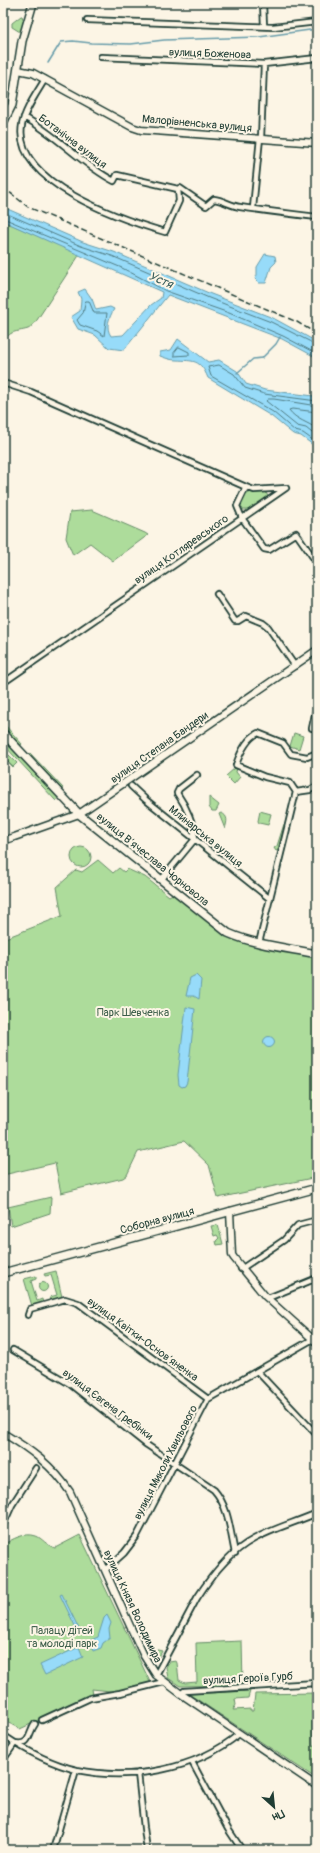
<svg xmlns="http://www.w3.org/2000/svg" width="320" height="1853" font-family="Pangolin,sans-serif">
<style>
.green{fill:#addc9b;stroke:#668c68}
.water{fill:#97dbf9;stroke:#679caa}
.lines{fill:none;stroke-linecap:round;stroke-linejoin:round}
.shore{stroke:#4f7c83;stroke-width:1}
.stream{stroke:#679caa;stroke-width:1.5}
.street-casing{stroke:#1f3d34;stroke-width:8}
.secondary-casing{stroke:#1f3d34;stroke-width:9}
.primary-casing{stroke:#1f3d34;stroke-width:10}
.street{stroke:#fcf5e5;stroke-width:4.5}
.secondary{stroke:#fcf5e5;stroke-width:6}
.primary{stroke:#fcf5e5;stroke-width:7}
.rail{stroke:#1f3d34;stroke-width:1.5;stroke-dasharray:6 3;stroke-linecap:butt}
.labels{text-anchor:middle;stroke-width:4;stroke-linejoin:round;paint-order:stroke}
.street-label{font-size:11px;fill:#1f3d34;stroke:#fcf5e5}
.park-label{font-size:11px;fill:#3b5d49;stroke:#fcf5e5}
.water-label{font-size:12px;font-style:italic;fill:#375d5b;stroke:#fcf5e5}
</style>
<rect width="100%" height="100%" fill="#fcf5e5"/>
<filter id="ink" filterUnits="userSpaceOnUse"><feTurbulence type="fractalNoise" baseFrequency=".025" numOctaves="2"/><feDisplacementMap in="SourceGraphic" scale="8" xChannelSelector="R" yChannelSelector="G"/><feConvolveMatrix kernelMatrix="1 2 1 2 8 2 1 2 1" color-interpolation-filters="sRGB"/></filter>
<g filter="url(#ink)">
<!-- green -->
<path class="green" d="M 21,16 L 22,16 L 24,21 L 22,31 L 20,32 L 12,27 L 12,23 Z
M 3,221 L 80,254 L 37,320 C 35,322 31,328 28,329 C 15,333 11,329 3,343 Z
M 251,492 L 266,492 L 268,497 L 250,510 L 243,510 L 240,506 L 245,495 Z
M 92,510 L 145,533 L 148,535 L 113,561 L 90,543 L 73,555 L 66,538 L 70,512 Z
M 3,723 L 22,744 L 20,746 L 3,727 Z
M 294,733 L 303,736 L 299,749 L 290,746 Z
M 4,740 L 58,798 L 56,801 L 3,744 Z
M 30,753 L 63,788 L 61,789 L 29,755 Z
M 9,755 L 17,763 L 13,767 L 5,759 Z
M 235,768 L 237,768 L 236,772 L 240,777 L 234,784 L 226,776 Z
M 209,797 L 219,805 L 216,811 L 212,811 L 209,807 Z
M 260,811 L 271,814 L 268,825 L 259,823 L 258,821 Z
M 221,813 C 229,816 227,822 225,829 L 219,814 Z
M 284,824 L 286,825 L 280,849 L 276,851 L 274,848 L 277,846 Z
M71 857a10 10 0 1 1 20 0a10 10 0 1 1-20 0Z
M 98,860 L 113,873 L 119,868 L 124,872 L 127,869 L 145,877 L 169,896 L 176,892 L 224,932 L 317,954 L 317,1177 L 218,1198 L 209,1165 L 184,1141 L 138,1152 L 127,1175 L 123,1178 L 61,1193 L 55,1163 L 3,1175 L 3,939 L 62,916 L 57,887 L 76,870 L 82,872 Z
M 51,1197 L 50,1213 L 11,1226 L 8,1207 Z
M 218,1225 L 223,1244 L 217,1245 L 216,1241 L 219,1238 L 217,1235 L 214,1236 L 211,1226 Z
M 56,1271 L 62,1297 L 51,1302 L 50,1297 L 57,1295 L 51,1275 L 45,1276 L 44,1274 Z
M 36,1276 L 36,1279 L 31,1281 L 37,1301 L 42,1299 L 43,1304 L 32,1306 L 24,1279 Z
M38.5 1287a4.5 4.5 0 1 1 9 0a4.5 4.5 0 1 1-9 0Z
M 80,1535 L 151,1684 L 119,1692 L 92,1689 L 93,1695 L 20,1729 L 3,1720 L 3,1545 C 12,1539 25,1532 36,1536 C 42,1538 46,1545 55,1548 Z
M 242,1641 L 243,1685 L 180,1686 L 168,1678 L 166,1667 L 169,1662 L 176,1661 L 177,1663 L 179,1680 L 185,1683 L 197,1682 L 196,1643 Z
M 149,1648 L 162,1651 L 157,1661 Z
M 250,1691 L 248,1698 L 235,1699 L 236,1705 L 233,1710 L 251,1709 L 251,1711 L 253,1711 L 255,1694 L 317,1693 L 317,1695 L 312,1700 L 313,1745 L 317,1746 L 317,1779 L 189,1694 Z"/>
<!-- water -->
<path class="water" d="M 3,207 L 83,242 L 114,252 L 211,294 L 273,318 L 317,342 L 317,358 L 282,339 L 168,295 L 124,350 L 109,348 L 95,335 L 78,329 L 71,317 L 80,311 L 81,299 L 78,292 L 85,289 L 92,299 L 96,310 L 110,307 L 114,309 C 109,318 105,327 111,336 L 123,335 L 151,305 L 161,298 L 162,292 L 3,221 Z
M 265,254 L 275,256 L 276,262 L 271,267 L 266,283 L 259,283 L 255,279 L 257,275 L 257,267 Z
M 178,339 L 208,362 L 219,360 L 237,371 L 246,384 L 265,390 L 314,396 L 317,399 L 317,448 L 301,436 L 293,434 L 271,416 L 208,378 C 200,359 194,361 176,360 C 171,360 165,358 160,356 L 160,352 L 171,350 Z
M 196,975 L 201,980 L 199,999 L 194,996 L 186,996 L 190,978 Z
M 186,1007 L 195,1009 L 187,1082 L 185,1086 L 182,1087 L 179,1085 L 178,1075 Z
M263.5 1042a5.5 5.5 0 1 1 11 0a5.5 5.5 0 1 1-11 0Z
M 62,1594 L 80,1631 L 78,1632 L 60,1595 Z
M 107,1615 L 111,1623 L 109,1629 L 110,1638 L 103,1643 L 101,1648 L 93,1651 L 89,1641 L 98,1637 L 104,1618 Z
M 79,1647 L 83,1657 L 45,1675 L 40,1665 Z"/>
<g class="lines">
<!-- shore -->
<path class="shore" d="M 3,212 L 81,246 L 112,256 L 209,298 L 271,322 L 317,345
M 3,218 L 122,268 L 166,291 L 229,313 L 283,336 L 317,354
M 86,301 L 89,301 L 94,313 L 107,313 L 104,336 L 97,331 L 80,325 L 77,320 L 83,313 Z
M 179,347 L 189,352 L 189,355 L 174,356 L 174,353 Z
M 317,401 L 264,394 L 245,388 L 234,374 L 219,365 L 208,367 L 211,376 L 273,412 L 295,431 L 303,433 L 317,443
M 317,406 L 274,399 L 268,399 L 266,401 L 297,426 L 306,428 L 317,437
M 317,412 L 292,409 L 289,410 C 296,420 308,422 317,429"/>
<!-- stream -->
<path class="stream" d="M 48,63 L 61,42 L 73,41 L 91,43 L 131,44 L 164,40 L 259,37 L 317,29
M 237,373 L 253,359 L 262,358 L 276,344 L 280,337"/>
<!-- street casing -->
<g class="street-casing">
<path id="street" d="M 263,3 L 264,26
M 87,20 L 273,27 L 317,22
M 101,57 L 264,64 L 317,58
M 45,79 C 37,93 25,109 22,125 C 12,183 123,220 165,232 L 179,201 L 178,189 L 180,188 L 206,206 L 214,199 C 223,200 231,206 240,207 C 266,211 291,214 317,217
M 24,117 C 57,135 81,164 114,181 L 117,175 L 178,189
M 261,138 L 264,64
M 253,208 L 260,138
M 3,383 L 31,392 L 246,487 L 237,506 L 242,518 L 264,549 L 269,550 L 296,533 L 317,563
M 217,594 L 235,621 L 238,621 L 246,616 L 263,623 L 268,627 L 295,666
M 3,683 L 286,488 L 254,490 L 246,487
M 312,728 L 317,705
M 131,786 L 146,800 L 270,899
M 296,792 L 290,783 L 265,777 L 236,765 C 240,753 246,739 258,733 L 283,743 L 291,754 L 307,757 L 317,753
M 296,792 L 310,790 L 317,786
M 161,880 L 195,839 C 194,824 186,806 177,793 L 179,789 L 197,775
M 259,943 L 296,792
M 241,1269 L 284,1240 L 298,1225 L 317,1220
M 268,1298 L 317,1278
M 28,1315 L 30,1309 L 65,1299 L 78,1303 L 208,1399
M 13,1350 L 70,1384 L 147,1445 L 214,1490 C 229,1507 230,1531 235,1553
M 257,1371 L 317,1435
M 3,1525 L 12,1505 L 36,1468
M 105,1570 L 124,1553 L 137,1536 L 208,1399 L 313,1339
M 156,1675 L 197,1598 C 211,1576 231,1551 254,1539 C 274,1528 297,1522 317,1513
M 181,1694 L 184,1691 L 317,1683
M 42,1720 L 90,1698 L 120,1693 L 164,1682
M 3,1735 C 25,1750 51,1764 77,1770 C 131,1781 196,1770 239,1734
M 3,1760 L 15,1743 C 31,1746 28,1733 35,1724
M 192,1762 L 228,1829 L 242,1850
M 138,1773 L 144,1828 L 147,1850
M 53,1850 L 76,1770"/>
</g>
<!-- secondary casing -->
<g class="secondary-casing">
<path id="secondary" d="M 18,70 L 33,73 L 132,127 L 141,130 L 317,143
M 3,841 L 79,814 L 317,650
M 230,1211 L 232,1255 L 234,1258 L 265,1296 L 317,1343
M 3,1433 C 30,1449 53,1466 70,1492 L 130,1626 L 144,1656 L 156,1675 L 181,1694 L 317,1786"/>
</g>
<!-- primary casing -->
<g class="primary-casing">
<path id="primary" d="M 3,123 L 12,105 L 22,41 L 33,3
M 3,733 L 79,814 L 228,933 C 255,945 288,948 317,954
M 3,1273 L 317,1188"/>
</g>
<!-- street -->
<use href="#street" class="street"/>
<!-- secondary -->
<use href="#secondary" class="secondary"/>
<!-- primary -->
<use href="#primary" class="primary"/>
<!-- rail -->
<path class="rail" d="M 3,187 L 28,207 L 297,322 L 317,334"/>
</g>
</g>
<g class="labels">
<!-- street labels -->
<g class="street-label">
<text transform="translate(210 53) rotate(2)" y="4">вулиця Боженова</text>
<text transform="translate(197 123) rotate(5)" y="4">Малорівненська вулиця</text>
<text transform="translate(73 141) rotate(37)" y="4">Ботанічна вулиця</text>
<text transform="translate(181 549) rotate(-35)" y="4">вулиця Котляревського</text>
<text transform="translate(159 747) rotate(-35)" y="4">вулиця Степана Бандери</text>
<text transform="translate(206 836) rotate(39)" y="4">Млинарська вулиця</text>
<text transform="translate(153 859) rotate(39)" y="4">вулиця Вʼячеслава Чорновола</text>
<text transform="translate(157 1220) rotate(-15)" y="4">Соборна вулиця</text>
<text transform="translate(143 1339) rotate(36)" y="4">вулиця Квітки-Основʼяненка</text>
<text transform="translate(108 1404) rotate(37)" y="4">вулиця Євгена Гребінки</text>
<text transform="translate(165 1462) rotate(-63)" y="4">вулиця Миколи Хвильового</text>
<text transform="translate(133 1606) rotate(65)" y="4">вулиця Князя Володимира</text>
<text transform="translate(248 1678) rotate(-3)" y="4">вулиця Героїв Гурб</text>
</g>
<!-- park labels -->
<g class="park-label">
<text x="133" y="1016">Парк Шевченка</text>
<text x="62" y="1634">Палацу дітей<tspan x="62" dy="13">та молоді парк</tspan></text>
</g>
<!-- water labels -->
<g class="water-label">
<text transform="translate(161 280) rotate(23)" y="4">Устя</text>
</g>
</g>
<!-- margin -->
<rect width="320" height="1853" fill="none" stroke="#fcf5e5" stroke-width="16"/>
<rect x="8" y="8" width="304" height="1837" fill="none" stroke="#1f3d34" stroke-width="1.5" filter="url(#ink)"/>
<!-- north arrow -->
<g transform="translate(274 1807) rotate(153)" stroke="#fcf5e5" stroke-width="3" paint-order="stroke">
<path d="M0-3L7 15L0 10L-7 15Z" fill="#1f3d34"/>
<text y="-6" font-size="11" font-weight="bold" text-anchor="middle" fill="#1f3d34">Пн</text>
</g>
</svg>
